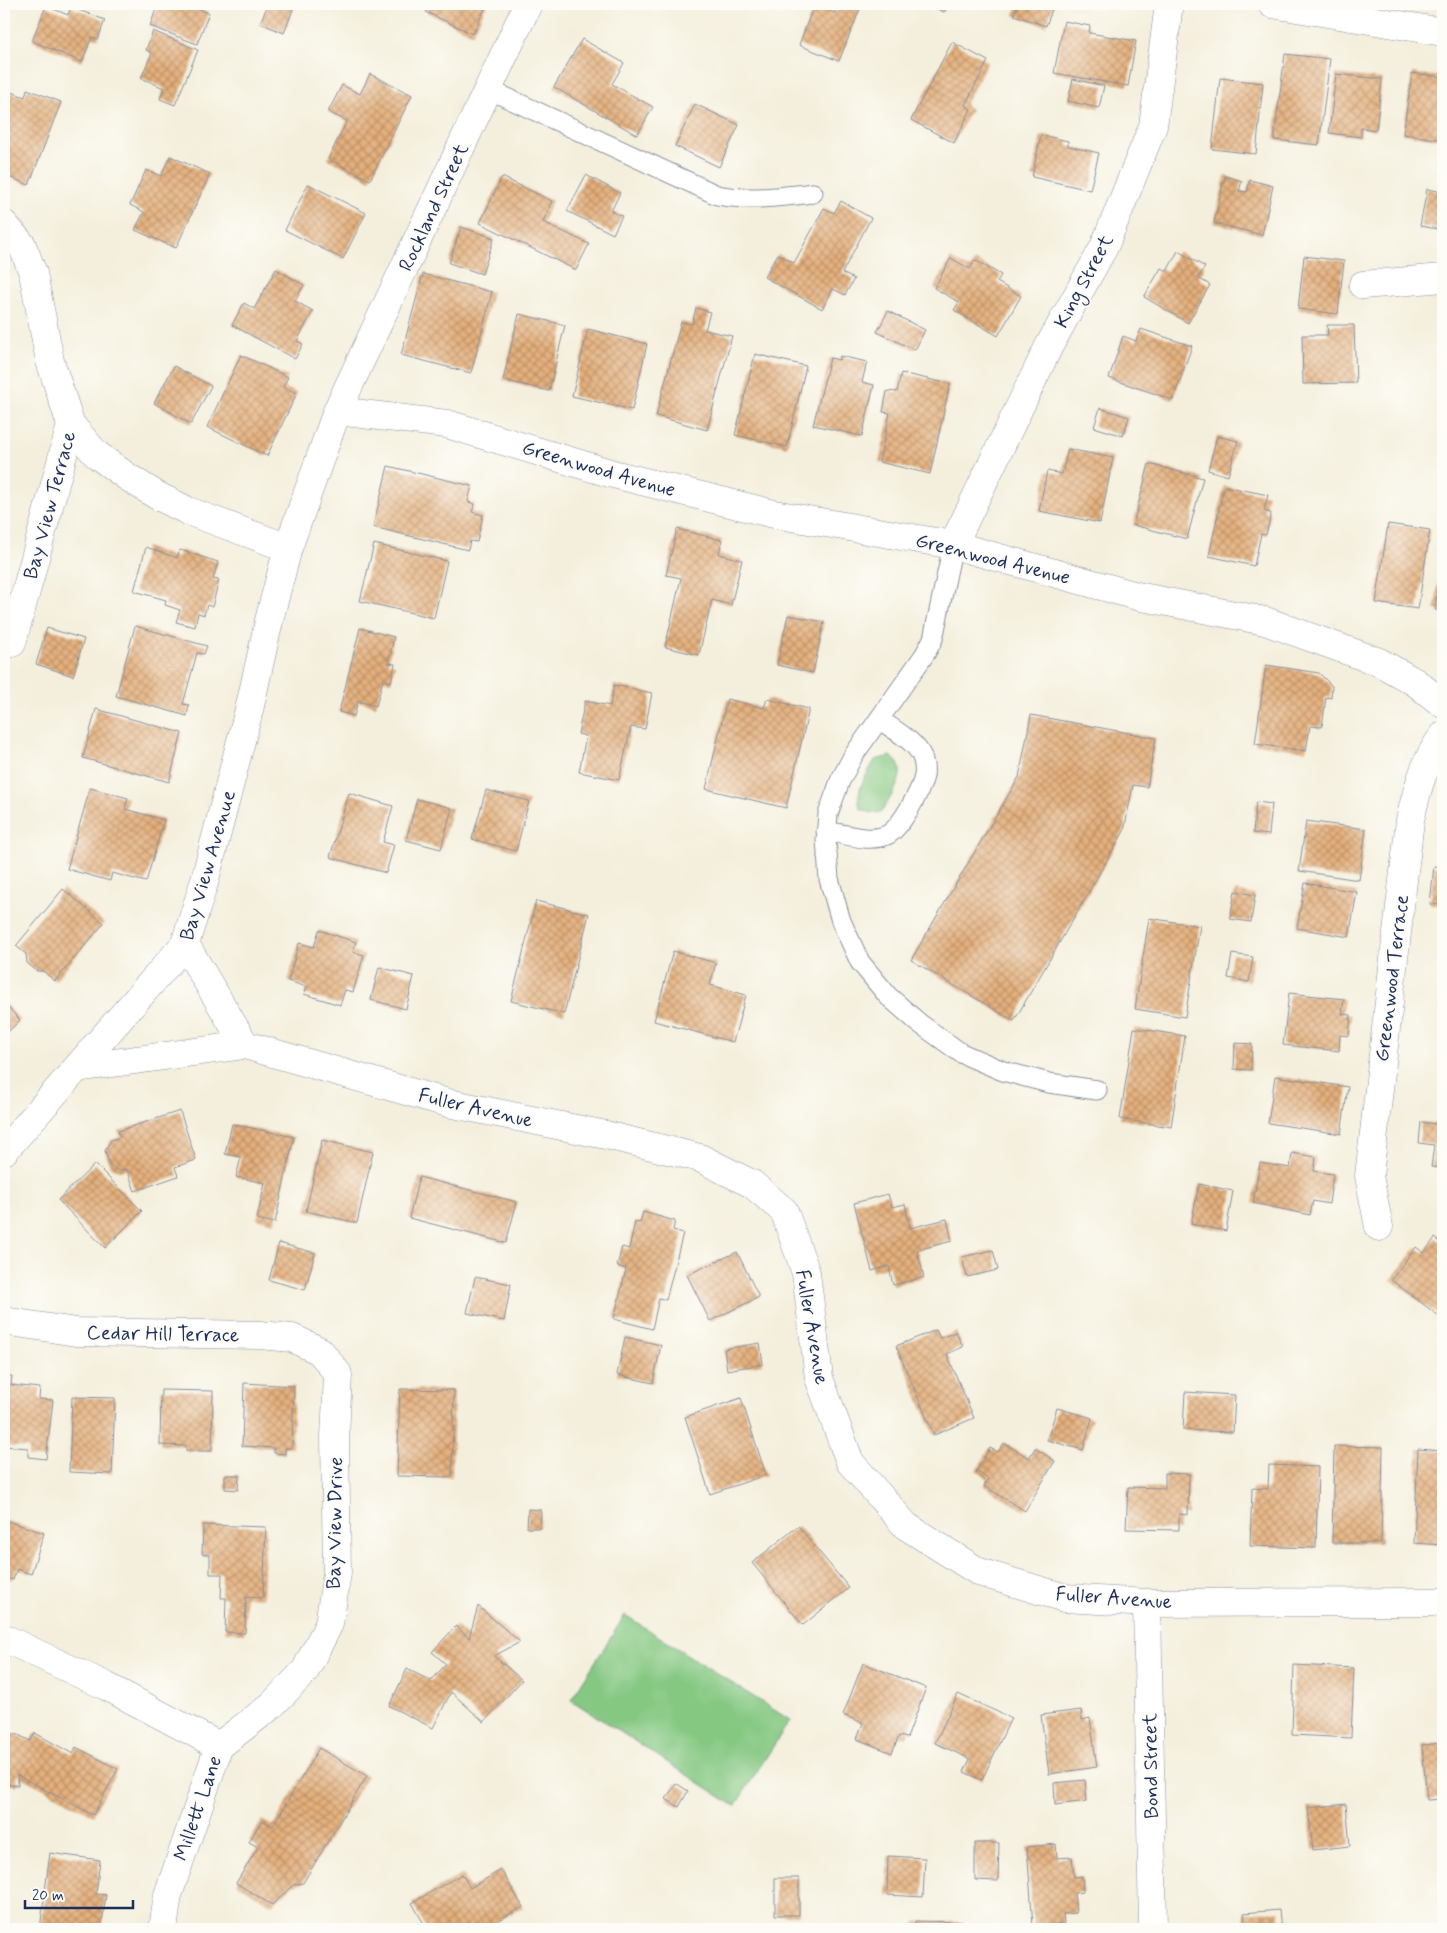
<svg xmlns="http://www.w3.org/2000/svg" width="1447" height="1933" font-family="Mynerve,sans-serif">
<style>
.green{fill:#85c882;stroke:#507c70}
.building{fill:url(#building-cross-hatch)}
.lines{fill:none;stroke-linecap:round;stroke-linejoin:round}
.service-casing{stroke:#888f9d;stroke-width:21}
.minor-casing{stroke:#888f9d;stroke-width:29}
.service{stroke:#fff;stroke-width:19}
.minor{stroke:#fff;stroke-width:28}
.labels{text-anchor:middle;stroke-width:4;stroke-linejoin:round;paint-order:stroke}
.street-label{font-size:20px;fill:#1b2f5e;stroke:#fdfcf7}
</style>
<defs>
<pattern id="building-cross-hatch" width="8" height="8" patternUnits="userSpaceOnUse" patternTransform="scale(1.25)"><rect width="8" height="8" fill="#e5b07c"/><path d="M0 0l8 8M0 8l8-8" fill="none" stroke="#b99069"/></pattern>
</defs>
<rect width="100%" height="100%" fill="#fdfcf7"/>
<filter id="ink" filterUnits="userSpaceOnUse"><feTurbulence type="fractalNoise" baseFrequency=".02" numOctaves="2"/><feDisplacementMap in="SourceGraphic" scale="10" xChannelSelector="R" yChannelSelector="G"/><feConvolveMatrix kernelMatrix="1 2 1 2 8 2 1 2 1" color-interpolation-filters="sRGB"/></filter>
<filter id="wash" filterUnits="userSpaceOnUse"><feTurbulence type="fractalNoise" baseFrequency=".0096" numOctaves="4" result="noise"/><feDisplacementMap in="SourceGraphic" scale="20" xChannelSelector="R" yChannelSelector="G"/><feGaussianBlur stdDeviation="1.12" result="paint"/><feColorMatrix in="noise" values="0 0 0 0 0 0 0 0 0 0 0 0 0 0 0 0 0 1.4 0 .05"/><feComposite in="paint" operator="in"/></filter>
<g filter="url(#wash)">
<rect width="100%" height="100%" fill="#f4efdc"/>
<!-- green -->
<path class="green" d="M 890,756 C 913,769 891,795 883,810 C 876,816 869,812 861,809 C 853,793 867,774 875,760 Z
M 625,1615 L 790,1720 L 735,1806 L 571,1700 Z"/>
<g id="blocks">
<!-- building -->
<path class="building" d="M 158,4 L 186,4 L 209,13 L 197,44 L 150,26 Z
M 260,4 L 295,4 L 284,33 L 260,23 L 267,7 Z
M 430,4 L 487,4 L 473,34 L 426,12 Z
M 839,4 L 862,4 L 839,61 L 799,45 L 814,5 L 835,13 Z
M 926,4 L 948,4 L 944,12 Z
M 1018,4 L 1054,4 L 1046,26 L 1014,15 Z
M 46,6 L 68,15 L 71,7 L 105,20 L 98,39 L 92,37 L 82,62 L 32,41 Z
M 1064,21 L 1090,26 L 1089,33 L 1136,41 L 1128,86 L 1054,73 Z
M 153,31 L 198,50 L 175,105 L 160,99 L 164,88 L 141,78 L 152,53 L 146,50 Z
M 582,39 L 624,63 L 612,84 L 653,107 L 637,135 L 554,87 Z
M 952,42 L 988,61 L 965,105 L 971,109 L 954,143 L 911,120 Z
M 1285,54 L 1330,59 L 1319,145 L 1274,140 Z
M 1412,73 L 1443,77 L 1443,140 L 1403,134 Z
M 370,74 L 412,95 L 370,180 L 328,159 L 347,121 L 328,112 L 342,85 L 360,94 Z
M 1336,74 L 1382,79 L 1376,130 L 1361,128 L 1361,137 L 1329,133 Z
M 1220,78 L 1263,83 L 1256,154 L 1212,149 Z
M 1073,79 L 1104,86 L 1099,108 L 1068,101 Z
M 27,89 L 61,102 L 29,185 L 4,175 L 4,111 L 11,92 L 25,97 Z
M 695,104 L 739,125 L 719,167 L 675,146 Z
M 1041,135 L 1068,141 L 1068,146 L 1099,153 L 1090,190 L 1032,177 Z
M 170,156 L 210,174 L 176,248 L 135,230 L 144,212 L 130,205 L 146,170 L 161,176 Z
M 586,175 L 620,193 L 611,211 L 622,216 L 613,234 L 567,211 Z
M 1225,176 L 1242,181 L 1239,191 L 1247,192 L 1250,180 L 1273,186 L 1262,235 L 1214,223 Z
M 502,177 L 552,201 L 543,222 L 589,244 L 576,270 L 480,223 Z
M 308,184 L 366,213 L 343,259 L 285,230 Z
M 1427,189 L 1443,192 L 1437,229 L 1420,226 Z
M 841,201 L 871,218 L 842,273 L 854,279 L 845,295 L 833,289 L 822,309 L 764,277 L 778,254 L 794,263 L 824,208 L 834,213 Z
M 461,227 L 494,238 L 482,274 L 449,263 Z
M 1178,251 L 1205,267 L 1198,278 L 1210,285 L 1188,323 L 1144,297 L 1161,268 L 1167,271 Z
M 1304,256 L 1344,261 L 1338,314 L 1298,309 Z
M 951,258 L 970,269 L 975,260 L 1001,275 L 997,282 L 1021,296 L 998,336 L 954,310 L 959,302 L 934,288 Z
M 276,269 L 304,285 L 295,301 L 313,311 L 297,341 L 303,344 L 295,359 L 232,325 L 244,303 L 254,309 Z
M 423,274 L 492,292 L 471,373 L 401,355 Z
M 696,308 L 710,312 L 705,330 L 732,336 L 707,430 L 656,416 L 681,322 L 692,324 Z
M 888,311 L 925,330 L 915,350 L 877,332 Z
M 519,314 L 565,325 L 549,391 L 503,380 Z
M 1327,325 L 1354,325 L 1356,383 L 1303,384 L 1302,335 L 1328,335 Z
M 588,329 L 647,344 L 632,410 L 572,396 Z
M 1141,329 L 1192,346 L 1173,400 L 1109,378 L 1123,336 L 1136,341 Z
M 755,354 L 806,366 L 787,447 L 735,435 Z
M 241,355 L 288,377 L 283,387 L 297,393 L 267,456 L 207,427 Z
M 840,356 L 867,362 L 862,382 L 874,385 L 862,436 L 813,425 L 830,358 L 839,360 Z
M 174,366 L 211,386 L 191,424 L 154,403 Z
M 901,373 L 950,384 L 930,474 L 879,462 L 890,413 L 883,412 L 887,391 L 897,392 Z
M 1100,408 L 1129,417 L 1123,436 L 1094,427 Z
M 1217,436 L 1238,441 L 1228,476 L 1208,470 Z
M 1068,449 L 1113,458 L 1100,523 L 1039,511 L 1047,471 L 1062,474 Z
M 1149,464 L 1203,478 L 1187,539 L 1133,525 Z
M 388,466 L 472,486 L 468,502 L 475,504 L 472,512 L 483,515 L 477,542 L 470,541 L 468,550 L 373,527 Z
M 1224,486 L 1268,495 L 1264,511 L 1271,513 L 1266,535 L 1261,534 L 1254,566 L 1209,556 Z
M 1388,524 L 1430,530 L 1418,609 L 1376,603 Z
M 677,529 L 722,540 L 719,554 L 742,560 L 731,605 L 712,600 L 699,655 L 665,647 L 681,578 L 666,575 Z
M 374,544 L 447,561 L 434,618 L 360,601 Z
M 146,547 L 177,558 L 180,550 L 218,562 L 213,579 L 219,580 L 212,607 L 207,605 L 204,615 L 198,613 L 195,627 L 176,622 L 180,610 L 165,605 L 166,600 L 134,591 Z
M 1442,548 L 1443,548 L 1443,611 L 1435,610 Z
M 788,615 L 824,622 L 813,673 L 777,665 Z
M 135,626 L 207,646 L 204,654 L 197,653 L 183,704 L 189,705 L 187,716 L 116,696 Z
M 47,628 L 84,639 L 73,676 L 36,664 Z
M 360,628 L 394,637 L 388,663 L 395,664 L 391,682 L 383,680 L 376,706 L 358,701 L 354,716 L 339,712 Z
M 1266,665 L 1319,673 L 1332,686 L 1331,698 L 1326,697 L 1322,727 L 1310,726 L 1306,751 L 1255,744 Z
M 614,685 L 652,693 L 645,729 L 631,727 L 619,780 L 579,772 L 586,736 L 578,734 L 585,701 L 610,706 Z
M 727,699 L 764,708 L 767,699 L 809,709 L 786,808 L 706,789 Z
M 96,709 L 182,733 L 169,782 L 83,758 Z
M 1031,715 L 1156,738 L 1147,787 L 1133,785 L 1124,831 L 1014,1021 L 911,960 L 1019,777 Z
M 90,788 L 128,798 L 125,809 L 164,820 L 146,882 L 112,873 L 110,881 L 67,869 Z
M 486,790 L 529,801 L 516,851 L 472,839 Z
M 349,793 L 393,806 L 383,842 L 394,845 L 386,873 L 330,857 Z
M 417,799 L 452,808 L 441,849 L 406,840 Z
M 1256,802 L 1272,804 L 1269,835 L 1253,833 Z
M 1306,821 L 1366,829 L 1359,880 L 1299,871 Z
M 1434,866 L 1443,867 L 1443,905 L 1430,904 Z
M 1305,883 L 1357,892 L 1349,937 L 1297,928 Z
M 63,889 L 104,923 L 55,981 L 43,971 L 37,971 L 27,963 L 26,954 L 16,946 Z
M 1235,891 L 1255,895 L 1251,922 L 1230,919 Z
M 536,901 L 589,914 L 564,1014 L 511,1001 Z
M 1149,918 L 1200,926 L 1185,1017 L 1135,1009 Z
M 319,930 L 356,942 L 353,952 L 364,955 L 353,992 L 345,990 L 340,1005 L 304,994 L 307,987 L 288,981 L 299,943 L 314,947 Z
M 673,951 L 716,963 L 710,985 L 746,995 L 733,1042 L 654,1021 Z
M 1232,954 L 1253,957 L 1249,982 L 1228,978 Z
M 379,967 L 414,976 L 406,1009 L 371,1000 Z
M 1289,993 L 1344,999 L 1342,1014 L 1351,1015 L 1349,1036 L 1340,1035 L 1339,1051 L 1283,1045 Z
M 4,1003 L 20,1020 L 4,1036 Z
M 1134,1028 L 1185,1036 L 1171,1127 L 1120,1119 Z
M 1235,1043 L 1252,1044 L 1251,1070 L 1234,1069 Z
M 1275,1076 L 1348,1087 L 1341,1134 L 1268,1123 Z
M 1440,1099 L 1443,1099 L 1443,1168 L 1431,1167 L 1434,1145 L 1419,1143 L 1421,1122 L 1437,1124 Z
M 180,1111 L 196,1160 L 175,1167 L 178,1176 L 135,1191 L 127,1169 L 119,1171 L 110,1166 L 105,1151 L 111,1140 L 120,1137 L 118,1131 Z
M 232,1124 L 294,1137 L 275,1223 L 257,1219 L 265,1183 L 236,1177 L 241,1157 L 225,1154 Z
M 322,1140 L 373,1152 L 357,1223 L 306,1211 Z
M 1292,1153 L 1316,1157 L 1314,1171 L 1333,1174 L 1329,1204 L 1313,1201 L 1310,1215 L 1253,1203 L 1260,1163 L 1290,1168 Z
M 95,1164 L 142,1211 L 105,1248 L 58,1200 Z
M 419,1177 L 517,1202 L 506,1243 L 409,1218 Z
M 1199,1184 L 1233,1191 L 1226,1231 L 1191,1224 Z
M 888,1194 L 892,1207 L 905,1204 L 910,1228 L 947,1219 L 952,1241 L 917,1250 L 924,1277 L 893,1285 L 889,1266 L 872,1271 L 854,1203 Z
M 643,1212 L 675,1221 L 673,1230 L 683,1233 L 666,1300 L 659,1298 L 652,1329 L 614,1319 L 626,1269 L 617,1266 L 622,1247 L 629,1249 L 635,1222 L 640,1223 Z
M 1435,1238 L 1443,1244 L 1443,1319 L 1391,1280 L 1416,1247 L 1424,1253 Z
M 279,1243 L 315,1253 L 305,1290 L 269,1280 Z
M 993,1250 L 998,1270 L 967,1277 L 962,1257 Z
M 737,1252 L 759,1297 L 710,1321 L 687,1275 Z
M 475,1277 L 511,1284 L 504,1321 L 467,1313 Z
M 936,1330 L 940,1338 L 956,1332 L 963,1347 L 947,1354 L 974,1418 L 934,1435 L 896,1346 Z
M 625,1337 L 661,1345 L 653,1383 L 617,1375 Z
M 760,1343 L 763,1364 L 727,1370 L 724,1349 Z
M 4,1376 L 12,1376 L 11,1385 L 40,1388 L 39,1399 L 53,1400 L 46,1459 L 28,1457 L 28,1448 L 4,1446 Z
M 244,1383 L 294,1386 L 292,1448 L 285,1448 L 285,1454 L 274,1453 L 274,1448 L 242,1446 Z
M 400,1389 L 454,1390 L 452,1477 L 397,1476 Z
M 161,1390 L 213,1391 L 212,1451 L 186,1451 L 186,1446 L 160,1445 Z
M 1185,1392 L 1235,1395 L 1233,1432 L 1183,1430 Z
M 72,1397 L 115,1398 L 112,1474 L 69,1472 Z
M 741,1398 L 766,1475 L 710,1494 L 685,1417 Z
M 1057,1408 L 1092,1418 L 1083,1450 L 1047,1440 Z
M 1004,1443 L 1029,1458 L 1035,1448 L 1055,1461 L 1025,1511 L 984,1486 L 988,1479 L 976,1471 L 990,1448 L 998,1452 Z
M 1334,1446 L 1383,1447 L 1381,1543 L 1332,1543 Z
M 1418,1449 L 1443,1451 L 1443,1545 L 1414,1543 Z
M 1269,1465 L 1318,1467 L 1316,1548 L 1250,1546 L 1252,1488 L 1268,1489 Z
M 1165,1473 L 1189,1474 L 1188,1515 L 1179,1514 L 1179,1530 L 1126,1529 L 1128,1487 L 1165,1488 Z
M 225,1475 L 239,1475 L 238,1490 L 225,1489 Z
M 528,1509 L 541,1510 L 540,1528 L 527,1528 Z
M 4,1520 L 44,1533 L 31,1574 L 17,1569 L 13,1580 L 4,1577 Z
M 203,1525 L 266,1527 L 263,1598 L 246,1597 L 245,1633 L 225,1632 L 226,1598 L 221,1598 L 222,1574 L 210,1574 L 210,1555 L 202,1554 Z
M 798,1526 L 849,1588 L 803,1625 L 752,1563 Z
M 478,1606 L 520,1642 L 494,1656 L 522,1680 L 484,1722 L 451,1692 L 433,1728 L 389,1706 L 407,1669 L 431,1681 L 446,1664 L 432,1652 L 456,1626 L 469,1638 Z
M 863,1663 L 926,1688 L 907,1738 L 899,1736 L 892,1753 L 857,1739 L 863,1723 L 843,1715 Z
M 1294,1665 L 1354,1668 L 1351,1738 L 1292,1735 Z
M 958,1694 L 1011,1718 L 982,1780 L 964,1772 L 970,1759 L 935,1743 Z
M 1081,1710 L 1082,1720 L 1090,1718 L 1097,1767 L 1049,1774 L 1041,1715 Z
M 35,1733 L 73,1754 L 76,1747 L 118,1769 L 93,1815 L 17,1775 L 18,1785 L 4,1785 L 4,1735 L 17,1734 L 30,1741 Z
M 1443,1743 L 1443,1799 L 1427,1800 L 1422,1745 Z
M 319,1748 L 367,1776 L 303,1883 L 293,1885 L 272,1905 L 236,1883 L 258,1847 L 249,1842 L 262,1820 L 273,1826 Z
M 1085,1780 L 1087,1801 L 1055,1805 L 1054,1783 Z
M 676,1783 L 688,1791 L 679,1807 L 666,1799 Z
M 1346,1804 L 1350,1846 L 1313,1850 L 1308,1808 Z
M 975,1843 L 999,1843 L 998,1881 L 975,1880 Z
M 1056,1844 L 1057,1858 L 1072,1857 L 1074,1877 L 1082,1876 L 1083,1892 L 1074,1893 L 1076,1913 L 1063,1914 L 1064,1924 L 1033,1926 L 1027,1847 Z
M 50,1853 L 100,1860 L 96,1894 L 106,1895 L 101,1929 L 40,1929 Z
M 888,1856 L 925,1858 L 923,1897 L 887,1895 Z
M 501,1870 L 523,1907 L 483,1929 L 427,1929 L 412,1903 L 462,1874 L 470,1888 Z
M 775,1878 L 799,1878 L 799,1915 L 775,1915 Z
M 1279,1910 L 1281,1929 L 1245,1929 L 1244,1913 Z
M 915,1921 L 963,1922 L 963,1929 L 915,1929 Z"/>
</g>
</g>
<g filter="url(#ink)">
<use href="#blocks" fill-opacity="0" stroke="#888f9d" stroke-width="1"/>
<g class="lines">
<!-- service casing -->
<g class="service-casing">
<path id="service" d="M 488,89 L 717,195 C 750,201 780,197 813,193
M 953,545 L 933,639 L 925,654 L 853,756 L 840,781 L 828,814 L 826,840 L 829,879 L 841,921 L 860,962 L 888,996 L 919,1023 L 961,1053 L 1003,1071 L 1049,1083 L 1097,1090
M 826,831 C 844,834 870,843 887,835 C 901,828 921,790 924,776 C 925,771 924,762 922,757 C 916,741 892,729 879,719"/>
</g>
<!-- minor casing -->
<g class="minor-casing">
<path id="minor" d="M 1272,4 L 1443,32
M 4,224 L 22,245 L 33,273 L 50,361 L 71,425 L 96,454 L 126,476 L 156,495 L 188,511 L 288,548 L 337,411 L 447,424 L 613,474 L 774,514 L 953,545 L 1137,596 L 1265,621 L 1379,662 L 1415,682 L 1443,704
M 1363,285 L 1443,278
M 337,411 L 528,4
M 953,545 L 1049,346 L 1104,247 L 1153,126 L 1169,4
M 12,643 L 71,425
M 245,1045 L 448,1103 L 606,1135 L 700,1158 L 752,1184 L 784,1211 L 806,1273 L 819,1378 L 850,1462 L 906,1526 L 979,1572 L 1065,1598 L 1147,1603 L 1443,1602
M 77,1068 L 245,1045 L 185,944
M 4,1151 L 185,944 L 204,883 L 249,710 L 271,612 L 288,548
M 1379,1227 L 1369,1176 L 1410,820 C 1417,790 1424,761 1443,736
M 4,1321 L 76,1332 L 260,1335 L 292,1338 L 320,1351 L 338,1374 L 335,1437 L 337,1573 L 329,1624 L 305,1671 L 271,1706 L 219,1746 L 106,1686 L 4,1638
M 1147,1603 L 1153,1929
M 163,1929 L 168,1895 L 219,1746"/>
</g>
<!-- service -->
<use href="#service" class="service"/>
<!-- minor -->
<use href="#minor" class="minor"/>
</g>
</g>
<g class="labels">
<!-- street labels -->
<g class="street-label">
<text transform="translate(433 207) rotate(-65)" y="7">Rockland Street</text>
<text transform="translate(1083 281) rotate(-62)" y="7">King Street</text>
<text transform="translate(599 468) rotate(16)" y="7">Greenwood Avenue</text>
<text transform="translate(49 505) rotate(-75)" y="7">Bay View Terrace</text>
<text transform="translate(993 558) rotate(14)" y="7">Greenwood Avenue</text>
<text transform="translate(207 865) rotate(-74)" y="7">Bay View Avenue</text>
<text transform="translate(1391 978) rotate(-83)" y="7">Greenwood Terrace</text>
<text transform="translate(476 1107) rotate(13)" y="7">Fuller Avenue</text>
<text transform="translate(813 1327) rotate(80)" y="7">Fuller Avenue</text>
<text transform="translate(163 1333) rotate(1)" y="7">Cedar Hill Terrace</text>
<text transform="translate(334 1523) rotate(-89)" y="7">Bay View Drive</text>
<text transform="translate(1114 1597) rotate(4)" y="7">Fuller Avenue</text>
<text transform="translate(1150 1766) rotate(-91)" y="7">Bond Street</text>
<text transform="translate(197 1808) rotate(-71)" y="7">Millett Lane</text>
</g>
</g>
<!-- margin -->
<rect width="1447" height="1933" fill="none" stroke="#fdfcf7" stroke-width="20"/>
<!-- scale -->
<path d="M25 1900v8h108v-8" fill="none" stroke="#1b2f5e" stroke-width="2.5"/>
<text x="32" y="1900" font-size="15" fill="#1b2f5e" stroke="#fdfcf7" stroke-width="4" paint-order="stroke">20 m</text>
</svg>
